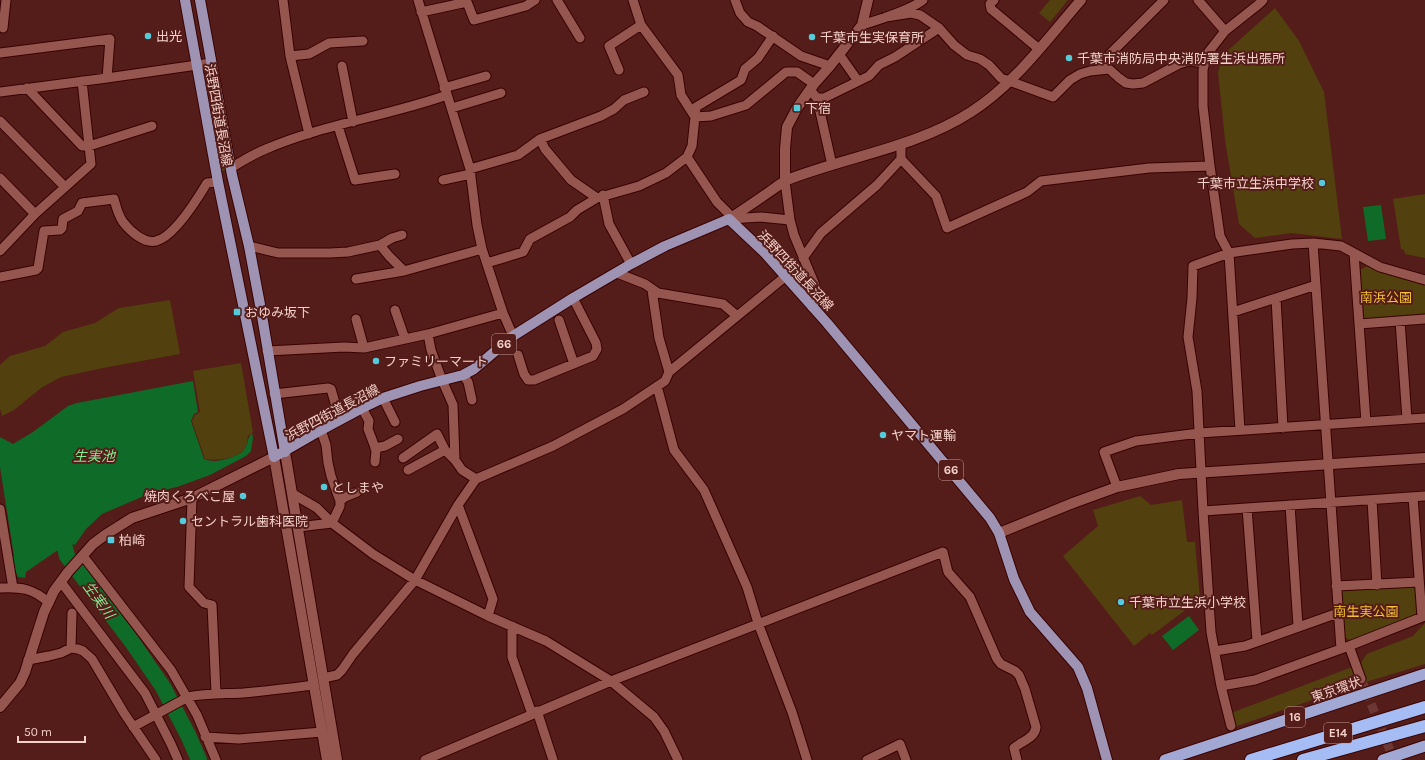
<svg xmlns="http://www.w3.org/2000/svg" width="1425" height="760" font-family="Karla,'Noto Sans JP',sans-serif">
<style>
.green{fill:#52400f}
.water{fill:#0e6b28}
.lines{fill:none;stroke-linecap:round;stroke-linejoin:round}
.river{stroke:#0e6b28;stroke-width:16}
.minor-tunnel{stroke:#6d3834;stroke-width:9;stroke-dasharray:9 4.5;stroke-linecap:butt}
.minor-casing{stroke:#380203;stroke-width:11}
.tertiary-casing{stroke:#380203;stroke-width:12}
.primary-casing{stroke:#380203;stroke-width:12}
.trunk-casing{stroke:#380203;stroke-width:13}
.motorway-casing{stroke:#380203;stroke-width:14}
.minor{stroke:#95564f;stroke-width:9}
.tertiary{stroke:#95564f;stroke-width:10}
.primary{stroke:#9f93b3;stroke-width:10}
.trunk{stroke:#a2a8d4;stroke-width:11}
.motorway{stroke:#a5bcf5;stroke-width:12}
.poi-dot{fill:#53cbdb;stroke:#551d19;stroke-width:1.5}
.labels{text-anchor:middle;stroke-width:4;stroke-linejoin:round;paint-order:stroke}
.shield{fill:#551d19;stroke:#c49a95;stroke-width:1}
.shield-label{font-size:12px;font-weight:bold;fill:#f4d0ca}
.poi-label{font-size:13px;fill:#f4d0ca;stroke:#551d19;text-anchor:start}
.street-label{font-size:13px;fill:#f4d0ca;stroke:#551d19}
.park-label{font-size:13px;fill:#f5c12e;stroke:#551d19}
.water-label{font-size:14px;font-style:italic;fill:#81eb90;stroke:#551d19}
</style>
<rect width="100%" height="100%" fill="#551d19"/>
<!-- green -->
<path class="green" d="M 1050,0 L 1068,0 L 1050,22 L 1039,13 Z
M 1275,8 L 1299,41 L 1324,92 L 1342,239 L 1291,233 L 1255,238 L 1239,224 L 1225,140 L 1218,72 L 1223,55 Z
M 210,84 L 227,170 L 222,171 L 210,111 L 211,98 L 209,85 Z
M 1425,194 L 1425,258 L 1405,254 L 1404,250 L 1401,249 L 1393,199 Z
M 1368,266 L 1425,284 L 1425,318 L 1363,322 L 1359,270 Z
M 170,300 L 180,354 L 103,368 L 61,377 L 41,388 L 14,410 L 2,416 L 0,409 L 0,365 L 10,356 L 45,346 L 63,332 L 95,323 L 119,308 Z
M 241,363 L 253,432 L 248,436 C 247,441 247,448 243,451 C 235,459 214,461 205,459 L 192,421 L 195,415 L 200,412 L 193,371 Z
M 1140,496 L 1151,505 L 1182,500 L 1187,542 L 1195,542 L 1200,599 L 1152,635 L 1150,633 L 1134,646 L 1063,556 L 1098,526 L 1093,510 Z
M 1412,584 L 1416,587 L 1419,610 L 1415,617 L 1353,642 L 1343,636 L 1341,592 L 1344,590 Z
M 1425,623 L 1425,664 L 1353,686 L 1234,727 L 1231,713 L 1360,664 L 1367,654 L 1413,636 Z"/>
<!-- water -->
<path class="water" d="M 1381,205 L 1386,239 L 1368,241 L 1363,207 Z
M 193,381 L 198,412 L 194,414 L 191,421 L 204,459 C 207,460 211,461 214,461 C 221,461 240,456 244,450 C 248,445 247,438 252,433 L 253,438 L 251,451 L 246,456 L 210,475 L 177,487 L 151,493 L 102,514 L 86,529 L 75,545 L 68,543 L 26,572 L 25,578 L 18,577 L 14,568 L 12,559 L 14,556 L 0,467 L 0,437 L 13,444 L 33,432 L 68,406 L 77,403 Z
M 1189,616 L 1199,630 L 1173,650 L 1162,636 Z"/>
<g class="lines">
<!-- river -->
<path class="river" d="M 59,524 L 67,556 L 132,642 L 163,687 L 188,735 L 199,760"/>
<!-- minor-tunnel -->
<path class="minor-tunnel" d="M 1361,679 L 1394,760"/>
<!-- minor casing -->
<g class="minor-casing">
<path id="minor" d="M 283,0 L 290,56 L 309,134
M 418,0 L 470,169 L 477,225 L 482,249 L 503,313 L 513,336
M 557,0 L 580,38
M 735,0 L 740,13 L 748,22 L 757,26 L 801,56 L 830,66
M 994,0 L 990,4 L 991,9 L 1039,49
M 1198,0 L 1225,31
M 421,12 L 467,2 L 474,20 L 526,6 L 535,0
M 886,17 L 911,13 L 920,15 L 939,28 L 954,45 L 967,55 L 980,59 L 989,65 L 1001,78 L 1053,97 L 1070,80 L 1080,74 L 1090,71 L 1109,69 L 1119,78 L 1126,83 L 1133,84 L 1143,83 L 1179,64 L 1189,61 L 1205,63
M 641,25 L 678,75 L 681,95 L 695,117 L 711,116 L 746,105 L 786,72 L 797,72 L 814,84
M 862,25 C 880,19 909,11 923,0
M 3,28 L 6,0
M 0,53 L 110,39 L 107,78
M 839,54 L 858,81
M 290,56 L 309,54 L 329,43 L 363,41
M 342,66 L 353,122
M 619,70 L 609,46 L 641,25 L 633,0
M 1101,70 L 1103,61 L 1164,0
M 27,88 L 82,146 L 89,146 L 152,126
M 444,88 L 486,76
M 810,90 L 817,98 L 824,98 L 869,76 L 879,65 L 895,57 L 939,28
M 0,92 L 107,78 L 211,63
M 817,98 L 832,165
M 452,108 L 501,93
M 0,121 L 65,187
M 338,126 L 355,180 L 395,174
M 540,139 L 545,149 L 571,180 L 597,198
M 687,157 L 717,202 L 728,213 L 729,219 L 761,217 L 790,220
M 901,159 L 936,196 L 947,228 L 1027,192 L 1041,181 L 1149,168 L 1210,166
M 231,168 C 242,161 254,154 266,149 C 324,124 388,116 447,95
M 470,169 L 518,155 L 540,139 L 601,116 L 614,109 L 624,100 L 644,92
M 0,178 L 35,214
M 443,180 L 471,174
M 785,181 L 790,220 L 794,235 L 819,295 L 812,307
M 603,195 L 609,224 L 631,264
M 1313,243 L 1341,649
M 380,245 L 389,256 L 404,271
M 249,246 L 278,253 L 330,253 L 348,252 L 380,245 L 392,238 L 402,235
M 0,251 L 35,214 L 91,164 L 82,81
M 1354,253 L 1366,422
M 803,258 L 821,233 L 877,185 L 901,159 L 901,145
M 487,263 L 523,252 L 530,239 L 570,217 L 577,210 L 597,198 L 639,186 L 666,173 L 687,157 L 692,146 L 696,107 L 741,80 L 745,69 L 758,58 L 773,36
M 617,273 L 645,284 L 658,293 L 723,304 L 737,316
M 0,277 L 36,270 L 38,268 L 44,231 L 60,230 L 62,228 L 63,219 L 78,211 L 82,203 L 114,199 C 116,206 118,215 123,222 C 130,231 144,244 156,241 C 174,237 198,198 207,183 L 218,182
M 356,279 L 404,271 L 482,249
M 652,290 L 659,338 L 669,372
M 1276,298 L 1283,428
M 395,310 L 405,339
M 1233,312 L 1316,285
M 356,319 L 364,348
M 559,320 L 574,364
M 1400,321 L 1407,419
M 1359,324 L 1425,319
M 428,334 L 431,350 L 442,380 L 453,405 L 455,460 L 462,470 L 476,479
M 267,351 L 344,347 L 364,348 L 428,334 L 503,313
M 518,355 L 524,374 L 528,380 L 534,380 L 593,356 L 597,349 L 596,343 L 573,298
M 463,375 L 468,382 L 472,400
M 657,386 L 674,450 L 704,490 L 747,587 L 758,623 L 792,712 L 807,760
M 274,394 L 328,388 L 331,389 L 340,420
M 383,398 L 395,422
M 362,408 L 369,421 L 368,429 L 376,450 L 375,462
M 1240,430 L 1229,253 L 1220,236 L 1210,166 L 1203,106 L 1203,70 L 1207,54 L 1225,31 L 1259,4 L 1263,0
M 375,448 L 385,446 L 398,439
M 403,458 L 437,434 L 445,450 L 455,460
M 408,470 L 445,450
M 1117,487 L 1104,452 L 1136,441 L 1199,433 L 1425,418
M 293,494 L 317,508 L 332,523 L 340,506 L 340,501 L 331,476 L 328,463 L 326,445 L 321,430
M 1413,497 L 1422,617
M 192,498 L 189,587 L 204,603 L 212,605 L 216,693
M 1372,500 L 1377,585
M 340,501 L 345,497 L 357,492
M 458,505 L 493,599 L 488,616
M 1290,505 L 1298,626
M 1247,508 L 1257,641
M 0,509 L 13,588
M 1203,511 L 1425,496
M 298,527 L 332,523 L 373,554 L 415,580 L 488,616 L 546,641 L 611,681 L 654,717 L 664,731 L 678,760
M 83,556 L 171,670 L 197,715 L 216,760
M 61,582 L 145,693 L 171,744 L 178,760
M 1336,586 L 1419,582
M 0,588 C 20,587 33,588 49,603
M 512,626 L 512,657 L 532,714
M 1349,646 L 1361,679
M 71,648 L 72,613
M 1215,651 L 1245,646 L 1338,613
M 28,660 L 49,656 L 61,653 L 71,648 L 78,649 L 83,651 L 92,659 L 124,713 L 156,760
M 323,678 L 337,675 L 342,670 L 353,654 L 415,580 L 458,505 L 476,479 L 553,446 L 623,409 L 665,381 L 669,372 L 786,276
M 1221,686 L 1255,680 L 1349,646 L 1425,616
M 537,711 L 553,760
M 1231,726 L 1221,686 L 1211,632 L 1203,511 L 1197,391 L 1188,337 L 1192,298 L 1193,266 L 1229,253 L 1292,244 L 1313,243 L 1341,246 L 1380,267 L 1425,280
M 133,727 L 188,697 C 206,693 224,694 243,693 C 267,691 290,688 314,685
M 205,737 L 239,739 L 322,732
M 425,760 L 611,681 L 943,552 L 948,572 L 970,597 L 997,659 L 1001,664 L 1015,671 L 1019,675 L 1025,689 L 1036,727 C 1035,738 1022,741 1014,748 L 1017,760
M 867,760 L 900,744 L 906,760"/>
</g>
<!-- tertiary casing -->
<g class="tertiary-casing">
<path id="tertiary" d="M 785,181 L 785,149 L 787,127 L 797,108 L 814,84 L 830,66 L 862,25 L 868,0
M 729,219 C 743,210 756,201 769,192 C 775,188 781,183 787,180 C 848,156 915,148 971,112 C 1015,84 1047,39 1081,0
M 285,452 L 337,760
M 999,533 L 1073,503 L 1117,487 L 1179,474 L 1425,458
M 0,707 L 20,683 L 25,672 L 44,612 L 54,591 L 68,572 L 93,544 L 105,535 L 132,518 L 192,498 L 274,457 L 327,760"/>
</g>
<!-- primary casing -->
<g class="primary-casing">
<path id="primary" d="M 185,0 L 218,182 L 274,457 L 321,430 L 362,408 L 383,398 L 420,386 L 463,375 L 474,369 L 513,336 L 573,298 L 631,264 L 665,246 L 729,219 L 765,253 L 827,323 L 990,518 L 999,533 L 1014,579 L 1030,612 L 1078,667 L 1087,688 L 1107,760
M 200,0 L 232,175 L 249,246 L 261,310 L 285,452"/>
</g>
<!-- trunk casing -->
<g class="trunk-casing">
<path id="trunk" d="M 1165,760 L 1425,674
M 1383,760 L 1425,746"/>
</g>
<!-- motorway casing -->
<g class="motorway-casing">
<path id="motorway" d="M 1251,760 L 1425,707
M 1303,760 L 1425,726"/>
</g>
<!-- minor -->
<use href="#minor" class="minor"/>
<!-- tertiary -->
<use href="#tertiary" class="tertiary"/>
<!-- primary -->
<use href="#primary" class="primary"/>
<!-- trunk -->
<use href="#trunk" class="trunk"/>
<!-- motorway -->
<use href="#motorway" class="motorway"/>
</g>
<!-- markers -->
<g class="poi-dot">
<circle cx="148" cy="36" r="4"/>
<circle cx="812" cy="37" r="4"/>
<circle cx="1069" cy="58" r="4"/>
<rect x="793" y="104" width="8" height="8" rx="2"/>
<circle cx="1322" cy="183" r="4"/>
<rect x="233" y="308" width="8" height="8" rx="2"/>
<circle cx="376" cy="361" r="4"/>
<circle cx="883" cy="435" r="4"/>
<circle cx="324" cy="487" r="4"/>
<circle cx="243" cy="496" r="4"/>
<circle cx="183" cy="521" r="4"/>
<rect x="107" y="536" width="8" height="8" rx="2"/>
<circle cx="1121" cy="602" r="4"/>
</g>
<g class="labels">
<!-- shield labels -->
<g class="shield">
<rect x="492" y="334" width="24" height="20" rx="3"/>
<rect x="939" y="460" width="24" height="20" rx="3"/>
<rect x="1285" y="707" width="20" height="20" rx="3"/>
<rect x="1324" y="723" width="28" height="20" rx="3"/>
</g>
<g class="shield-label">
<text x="504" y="348">66</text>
<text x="951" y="474">66</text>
<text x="1295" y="721">16</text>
<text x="1338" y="737">E14</text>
</g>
<!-- poi labels -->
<g class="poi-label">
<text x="156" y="41">出光</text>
<text x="820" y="42">千葉市生実保育所</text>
<text x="1077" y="63">千葉市消防局中央消防署生浜出張所</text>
<text x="805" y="113">下宿</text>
<text x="1314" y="188" text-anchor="end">千葉市立生浜中学校</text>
<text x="245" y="317">おゆみ坂下</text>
<text x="384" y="366">ファミリーマート</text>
<text x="891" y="440">ヤマト運輸</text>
<text x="332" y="492">としまや</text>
<text x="235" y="501" text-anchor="end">焼肉くろべこ屋</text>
<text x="191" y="526">セントラル歯科医院</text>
<text x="119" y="545">柏崎</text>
<text x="1129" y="607">千葉市立生浜小学校</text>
</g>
<!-- street labels -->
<g class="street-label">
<text transform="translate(219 115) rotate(80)" y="5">浜野四街道長沼線</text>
<text transform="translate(796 270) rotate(47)" y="5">浜野四街道長沼線</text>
<text transform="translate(332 412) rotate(-28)" y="5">浜野四街道長沼線</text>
<text transform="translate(1336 689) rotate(-19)" y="5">東京環状</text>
</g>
<!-- park labels -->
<g class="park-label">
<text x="1386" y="302">南浜公園</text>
<text x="1366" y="616">南生実公園</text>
</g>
<!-- water labels -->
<g class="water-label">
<text x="94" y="461">生実池</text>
<text transform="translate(99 600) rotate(54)" y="5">生実川</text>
</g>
</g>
<!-- scale -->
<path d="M18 736v6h67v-6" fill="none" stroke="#f4d0ca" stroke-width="2"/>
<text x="24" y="736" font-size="12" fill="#f4d0ca" stroke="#551d19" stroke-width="3" paint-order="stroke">50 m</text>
</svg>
